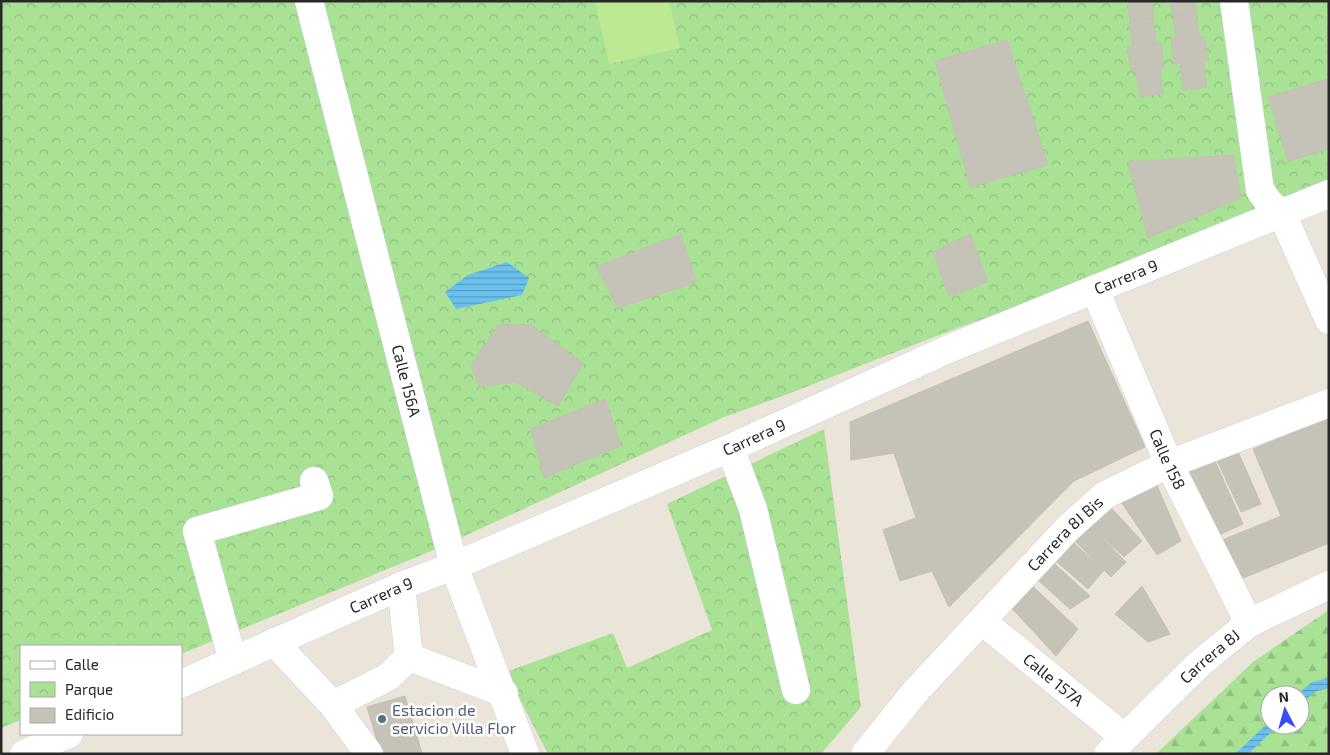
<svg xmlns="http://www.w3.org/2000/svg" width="1330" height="755" font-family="'Exo 2',sans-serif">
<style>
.forest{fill:url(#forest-firs);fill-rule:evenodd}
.park{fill:url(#park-crowns)}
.pitch{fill:#bce991}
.water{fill:url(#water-rules)}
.building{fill:#c5c2b8;stroke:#c5c0b3}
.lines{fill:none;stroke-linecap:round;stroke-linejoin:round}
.minor-casing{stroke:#cfd0e1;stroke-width:29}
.minor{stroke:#fff;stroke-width:28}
.service-dot{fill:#5c6f8a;stroke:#fff;stroke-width:2}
.labels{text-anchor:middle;stroke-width:5;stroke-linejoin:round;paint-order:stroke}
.street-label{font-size:16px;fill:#282828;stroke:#fff}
.service-label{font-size:16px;fill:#4e5e75;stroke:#fff;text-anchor:start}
</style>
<defs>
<pattern id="forest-firs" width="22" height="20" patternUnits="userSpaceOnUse" patternTransform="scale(1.25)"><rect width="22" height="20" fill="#a9e195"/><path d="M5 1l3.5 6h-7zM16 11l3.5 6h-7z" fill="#91c180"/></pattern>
<pattern id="park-crowns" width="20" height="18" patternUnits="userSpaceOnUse" patternTransform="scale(1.25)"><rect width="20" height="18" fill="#a9e195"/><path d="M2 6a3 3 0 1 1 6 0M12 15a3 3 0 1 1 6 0" fill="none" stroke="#91c180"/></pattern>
<pattern id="water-rules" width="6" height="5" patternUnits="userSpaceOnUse" patternTransform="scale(1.25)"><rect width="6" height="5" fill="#6bc0ed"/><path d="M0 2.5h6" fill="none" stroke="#589cc0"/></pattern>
</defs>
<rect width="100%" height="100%" fill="#eae4d9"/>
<!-- forest -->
<path class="forest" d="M 1329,610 L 1329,754 L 1156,754 L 1253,662 ZM 1270,695 L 1300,695 L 1300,725 L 1270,725 Z"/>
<!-- park -->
<path class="park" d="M 1,1 L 1329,1 L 1329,186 L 1100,277 L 952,330 L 788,394 L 724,417 L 436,549 L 181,654 L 181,646 L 21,646 L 21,720 L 1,728 Z
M 824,429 L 861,707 L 821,754 L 548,754 L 506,672 L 613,633 L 627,668 L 712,630 L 667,504 Z"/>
<!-- pitch -->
<path class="pitch" d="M 595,1 L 669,1 L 680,48 L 609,64 Z"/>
<!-- water -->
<path class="water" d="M 507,262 L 529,278 L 522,295 L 456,309 L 445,292 L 468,275 Z
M 1329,678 L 1329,688 L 1314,692 L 1300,705 L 1300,695 L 1297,695 L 1312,682 Z
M 1270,721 L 1270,725 L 1279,725 L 1248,754 L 1235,754 Z"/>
<!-- building -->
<path class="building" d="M 1128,1 L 1152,1 L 1154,18 L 1130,21 Z
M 1171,1 L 1195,1 L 1196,11 L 1172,14 Z
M 1196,12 L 1199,37 L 1204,36 L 1208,60 L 1203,61 L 1207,87 L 1183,90 L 1180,63 L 1174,64 L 1171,39 L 1176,39 L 1173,15 Z
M 1153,19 L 1156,43 L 1161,43 L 1164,67 L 1160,68 L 1163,94 L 1140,97 L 1136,70 L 1131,71 L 1127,46 L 1133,46 L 1129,22 Z
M 1007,40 L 1048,165 L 970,187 L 935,61 Z
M 1328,79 L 1329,149 L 1288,161 L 1268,97 Z
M 1233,155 L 1241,198 L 1148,238 L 1128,162 Z
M 681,234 L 696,282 L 618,308 L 596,267 Z
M 970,234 L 988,282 L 949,296 L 933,252 Z
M 1088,321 L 1145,447 L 1074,481 L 949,607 L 932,571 L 900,581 L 883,530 L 916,518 L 894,453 L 851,460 L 850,422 Z
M 499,324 L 531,325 L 583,363 L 558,406 L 516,382 L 479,387 L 471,365 Z
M 605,399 L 621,445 L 544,478 L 531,429 Z
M 1329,418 L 1329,543 L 1231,583 L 1215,543 L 1281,516 L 1253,449 Z
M 1236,447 L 1261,504 L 1241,512 L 1215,456 Z
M 1211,452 L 1243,524 L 1210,539 L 1177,467 Z
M 1152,474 L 1181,541 L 1157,555 L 1115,493 Z
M 1104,500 L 1142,541 L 1124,557 L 1090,525 Z
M 1090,525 L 1126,562 L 1111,577 L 1074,540 Z
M 1065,535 L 1104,570 L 1088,589 L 1048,554 Z
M 1047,557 L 1090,596 L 1070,609 L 1031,574 Z
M 1025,579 L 1078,629 L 1056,656 L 1007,603 Z
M 1142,586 L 1170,634 L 1148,642 L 1115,614 Z
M 405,696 L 422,753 L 381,754 L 367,707 Z"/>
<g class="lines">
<!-- minor casing -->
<g class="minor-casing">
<g id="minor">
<path id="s1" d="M 309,1 L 454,566 L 525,754"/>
<path d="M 1234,1 L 1260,190 L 1269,203 L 1282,214 L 1329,320"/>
<path id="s2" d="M 1095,290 L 1169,464 L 1249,623"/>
<path d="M 730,448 L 753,509 L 796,690"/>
<path id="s3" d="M 983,622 L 1124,737"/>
<path d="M 274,642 L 333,705 L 369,754"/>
<path d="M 409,657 L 504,693"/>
<path d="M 233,661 L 197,531 L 319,496 L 314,481"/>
<path id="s4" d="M 181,684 L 401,586 L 454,566 L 730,448 L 953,347 L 1329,194"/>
<path d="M 333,705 L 388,677 L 409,657 L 401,586"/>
<path d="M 24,754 L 69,734"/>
<path id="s5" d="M 865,754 L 915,692 L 1067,529 L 1105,495 L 1169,464 L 1329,403"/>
<path id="s6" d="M 1108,754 L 1198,665 L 1249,623 L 1329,585"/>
</g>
</g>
<!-- minor -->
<use href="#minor" class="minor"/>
</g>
<!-- markers -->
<circle class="service-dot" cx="382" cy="719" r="5"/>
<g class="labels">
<!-- street labels -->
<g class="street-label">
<text dy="6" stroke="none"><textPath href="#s4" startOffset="1029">Carrera 9</textPath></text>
<text dy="6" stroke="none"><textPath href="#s1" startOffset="392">Calle 156A</textPath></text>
<text dy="6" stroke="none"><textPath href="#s4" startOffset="624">Carrera 9</textPath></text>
<text dy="6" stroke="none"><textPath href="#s2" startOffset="184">Calle 158</textPath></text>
<text dy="6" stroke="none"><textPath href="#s5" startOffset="298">Carrera 8J Bis</textPath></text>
<text dy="6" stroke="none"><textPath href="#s4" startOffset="219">Carrera 9</textPath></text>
<text dy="6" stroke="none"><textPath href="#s6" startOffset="141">Carrera 8J</textPath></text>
<text dy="6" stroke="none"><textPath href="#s3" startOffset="91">Calle 157A</textPath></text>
</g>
<!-- service labels -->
<g class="service-label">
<text x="392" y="716">Estacion de<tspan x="392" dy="18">servicio Villa Flor</tspan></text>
</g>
</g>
<!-- border -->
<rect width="1330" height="755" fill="none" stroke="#282828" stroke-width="5"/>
<!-- legend -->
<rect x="20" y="645" width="162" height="90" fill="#ffffff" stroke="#a9a9a9"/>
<rect x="30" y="661" width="25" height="8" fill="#ffffff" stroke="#a9a9a9"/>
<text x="65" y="670" font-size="15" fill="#282828">Calle</text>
<rect x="30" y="682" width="25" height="15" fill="url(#park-crowns)" stroke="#a9a9a9"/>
<text x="65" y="695" font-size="15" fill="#282828">Parque</text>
<rect x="30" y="708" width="25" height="15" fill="#c5c2b8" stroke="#a9a9a9"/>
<text x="65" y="720" font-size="15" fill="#282828">Edificio</text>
<!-- north arrow -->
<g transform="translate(1285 710) rotate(354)"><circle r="24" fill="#ffffff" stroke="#a9a9a9"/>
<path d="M0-4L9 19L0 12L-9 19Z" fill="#384cf8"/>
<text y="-8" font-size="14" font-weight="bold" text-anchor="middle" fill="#282828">N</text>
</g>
</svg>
